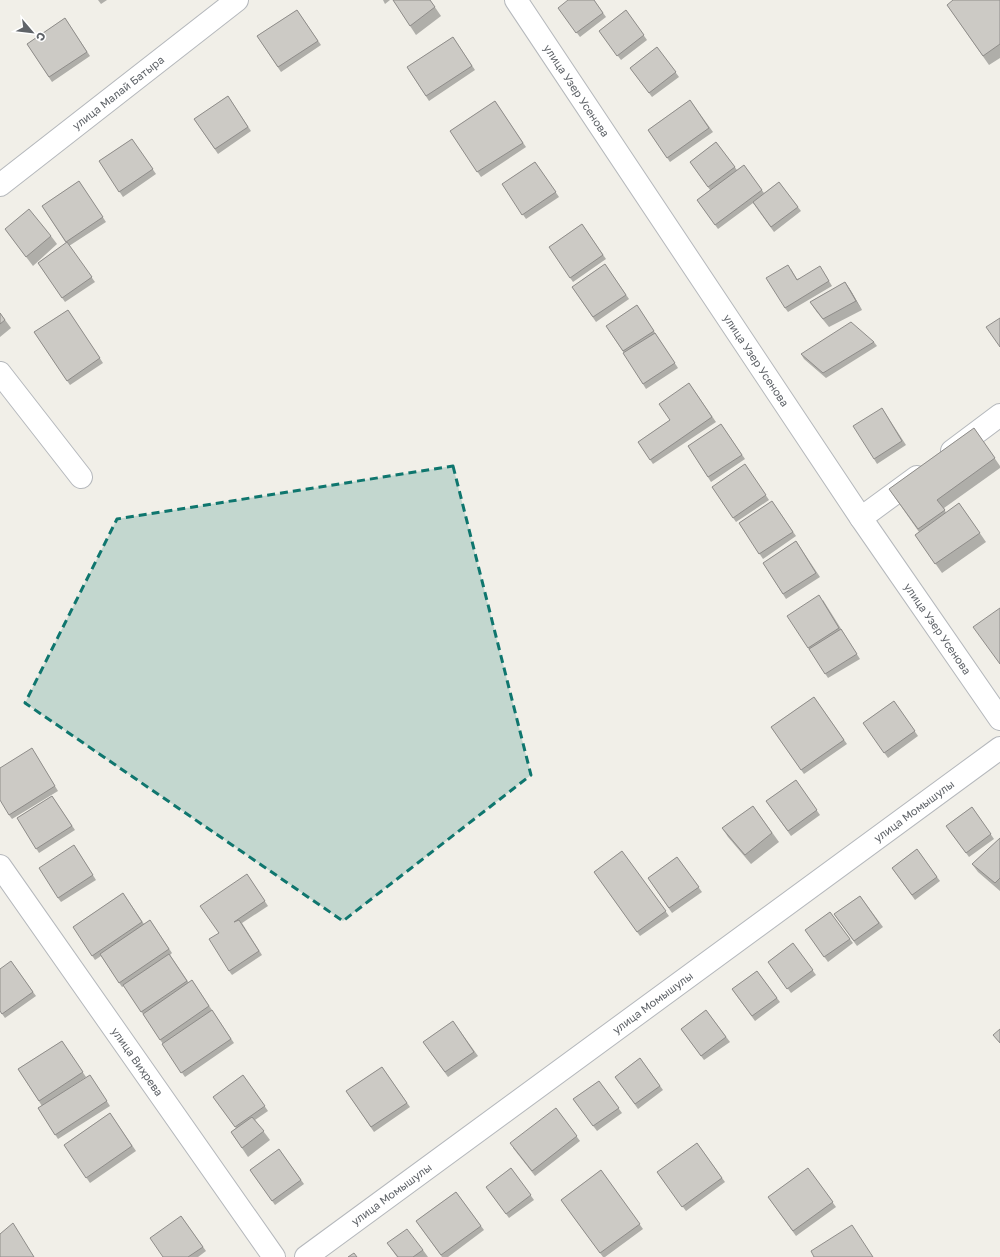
<svg xmlns="http://www.w3.org/2000/svg" width="1000" height="1257" font-family="'Golos Text',sans-serif">
<style>
.lines{fill:none;stroke-linecap:round;stroke-linejoin:round}
.minor-casing{stroke:#b5b8bc;stroke-width:24}
.minor{stroke:#fff;stroke-width:22}
.wall{fill:#afaea9}
.shaded-wall{fill:#8f8d8a}
.building{fill:#cccac5;stroke:#8f8d8a}
.marked{fill:#0f766e;fill-opacity:0.2;stroke:#0f766e;stroke-width:3;stroke-dasharray:8 5;stroke-linejoin:round}
.labels{text-anchor:middle;stroke-width:4;stroke-linejoin:round;paint-order:stroke}
.street-label{font-size:11px;fill:#5f6368;stroke:#fff}
</style>
<rect width="100%" height="100%" fill="#f1efe8"/>
<g class="lines">
<!-- minor casing -->
<g class="minor-casing">
<g id="minor">
<path id="s1" d="M 516,0 L 861,518 L 1000,719"/>
<path id="s2" d="M 0,185 L 237,0"/>
<path d="M 0,373 L 81,477"/>
<path d="M 952,451 L 1000,415"/>
<path d="M 861,518 L 917,477"/>
<path id="s3" d="M 0,866 L 274,1257"/>
<path id="s4" d="M 306,1257 L 1000,748"/>
</g>
</g>
<!-- minor -->
<use href="#minor" class="minor"/>
</g>
<!-- wall -->
<path class="wall" d="M 98,0 L 107,0 L 101,4 Z
M 383,0 L 390,0 L 385,4 Z
M 393,0 L 430,0 L 441,16 L 416,35 Z
M 594,0 L 606,17 L 580,37 L 558,8 Z
M 1000,0 L 1000,58 L 989,65 L 947,5 Z
M 297,10 L 321,45 L 281,72 L 257,36 Z
M 626,10 L 647,40 L 621,60 L 599,31 Z
M 65,18 L 90,56 L 52,82 L 27,44 Z
M 453,37 L 475,70 L 429,101 L 407,67 Z
M 657,47 L 679,77 L 652,97 L 630,68 Z
M 228,96 L 251,131 L 218,154 L 194,119 Z
M 690,100 L 713,132 L 670,162 L 648,130 Z
M 495,101 L 526,147 L 481,177 L 450,131 Z
M 132,139 L 156,174 L 123,197 L 99,161 Z
M 716,142 L 737,170 L 744,165 L 764,193 L 779,182 L 801,211 L 774,232 L 753,203 L 718,229 L 697,200 L 710,190 L 690,162 Z
M 535,162 L 559,197 L 526,219 L 502,184 Z
M 79,181 L 106,222 L 69,246 L 95,282 L 65,302 L 38,263 L 66,243 L 42,206 Z
M 582,224 L 606,259 L 573,282 L 549,247 Z
M 5,229 L 51,236 L 57,244 L 33,266 Z
M 605,264 L 629,299 L 596,322 L 572,287 Z
M 791,269 L 797,279 L 823,271 L 832,286 L 788,312 L 785,308 Z
M 845,282 L 851,291 L 862,310 L 829,327 L 816,311 L 810,302 Z
M 637,305 L 678,368 L 646,389 L 624,353 L 606,326 Z
M 68,310 L 103,363 L 70,385 L 34,332 Z
M 0,313 L 11,328 L 0,337 Z
M 874,342 L 877,346 L 826,378 L 804,359 L 801,354 Z
M 689,383 L 716,422 L 653,464 L 638,442 L 670,420 Z
M 882,408 L 906,445 L 877,464 L 874,459 Z
M 721,424 L 745,459 L 711,482 L 688,446 Z
M 974,428 L 1000,466 L 1000,468 L 944,508 L 946,513 L 959,503 L 986,542 L 942,573 L 915,535 L 919,532 L 889,489 Z
M 745,464 L 769,500 L 736,522 L 712,487 Z
M 772,501 L 796,536 L 763,559 L 739,523 Z
M 796,541 L 820,577 L 786,599 L 763,563 Z
M 823,600 L 860,659 L 828,678 L 811,652 L 808,648 Z
M 814,697 L 847,744 L 804,774 L 771,727 Z
M 894,701 L 918,736 L 888,758 L 863,723 Z
M 35,753 L 58,791 L 12,819 L 9,815 Z
M 796,780 L 820,815 L 791,836 L 766,801 Z
M 52,796 L 75,830 L 39,853 L 17,818 Z
M 753,806 L 779,842 L 751,864 L 728,837 L 722,828 Z
M 972,807 L 994,839 L 969,857 L 946,826 Z
M 1000,838 L 1000,891 L 978,872 L 972,864 Z
M 74,845 L 96,880 L 61,902 L 58,898 Z
M 917,849 L 940,881 L 915,900 L 892,868 Z
M 622,851 L 669,916 L 640,936 L 594,872 Z
M 677,857 L 702,892 L 672,913 L 648,878 Z
M 247,874 L 268,906 L 242,923 L 262,955 L 232,975 L 229,971 L 219,933 Z
M 123,893 L 144,924 L 150,920 L 172,953 L 170,955 L 189,983 L 192,980 L 234,1043 L 185,1077 L 162,1044 L 163,1044 L 124,986 L 122,987 L 101,956 L 95,960 L 73,927 Z
M 860,896 L 883,927 L 857,946 L 834,914 Z
M 830,912 L 853,943 L 828,962 L 805,930 Z
M 793,943 L 816,975 L 791,993 L 768,962 Z
M 11,961 L 36,996 L 5,1018 L 0,1011 Z
M 757,971 L 780,1002 L 755,1021 L 732,989 Z
M 706,1010 L 730,1042 L 704,1060 L 681,1029 Z
M 453,1021 L 478,1056 L 448,1077 L 423,1042 Z
M 62,1041 L 86,1077 L 42,1106 L 18,1069 Z
M 640,1058 L 663,1090 L 638,1109 L 615,1077 Z
M 382,1067 L 410,1107 L 374,1132 L 346,1091 Z
M 90,1075 L 110,1106 L 58,1139 L 38,1108 Z
M 243,1075 L 268,1111 L 255,1120 L 270,1140 L 248,1157 L 231,1132 L 236,1128 L 213,1097 Z
M 599,1081 L 622,1113 L 597,1131 L 573,1099 Z
M 556,1108 L 580,1141 L 535,1176 L 513,1148 Z
M 110,1113 L 136,1151 L 90,1183 L 64,1145 Z
M 697,1143 L 725,1182 L 686,1211 L 657,1172 Z
M 279,1149 L 304,1184 L 275,1205 L 250,1170 Z
M 511,1168 L 534,1200 L 509,1218 L 486,1187 Z
M 808,1168 L 836,1207 L 796,1236 L 768,1197 Z
M 601,1170 L 643,1229 L 605,1257 L 603,1257 L 561,1200 Z
M 456,1192 L 484,1230 L 448,1257 L 442,1257 L 416,1221 Z
M 181,1216 L 206,1251 L 198,1257 L 163,1257 Z
M 387,1243 L 423,1250 L 428,1257 L 397,1257 Z"/>
<!-- shaded-wall -->
<path class="shaded-wall" d="M 845,282 L 851,291 L 862,310 L 856,301 Z"/>
<!-- building -->
<path class="building" d="M 393,0 L 430,0 L 435,7 L 410,26 Z
M 568,0 L 594,0 L 603,13 L 576,33 L 558,8 Z
M 953,0 L 1000,0 L 1000,44 L 983,56 L 947,5 Z
M 297,10 L 318,41 L 278,67 L 257,36 Z
M 626,10 L 644,35 L 617,56 L 599,31 Z
M 65,18 L 87,52 L 49,77 L 27,44 Z
M 453,37 L 472,66 L 426,96 L 407,67 Z
M 657,47 L 676,72 L 649,93 L 630,68 Z
M 228,96 L 248,127 L 215,149 L 194,119 Z
M 690,100 L 709,128 L 667,158 L 648,130 Z
M 495,101 L 523,143 L 477,172 L 450,131 Z
M 132,139 L 153,169 L 119,192 L 99,161 Z
M 716,142 L 735,167 L 708,187 L 690,162 Z
M 535,162 L 556,192 L 522,215 L 502,184 Z
M 744,165 L 762,190 L 715,225 L 697,200 Z
M 79,181 L 103,217 L 66,242 L 42,206 Z
M 779,182 L 798,207 L 771,227 L 753,202 Z
M 29,209 L 51,236 L 26,257 L 5,229 Z
M 582,224 L 603,255 L 570,278 L 549,247 Z
M 67,242 L 92,277 L 62,298 L 38,263 Z
M 605,264 L 626,295 L 593,317 L 572,287 Z
M 788,265 L 797,280 L 820,266 L 829,281 L 785,308 L 766,278 Z
M 845,282 L 856,301 L 823,319 L 810,302 Z
M 637,305 L 654,331 L 623,351 L 606,326 Z
M 68,310 L 100,358 L 67,381 L 34,332 Z
M 0,313 L 5,320 L 0,324 Z
M 1000,318 L 1000,347 L 986,327 Z
M 851,322 L 874,342 L 823,373 L 801,354 Z
M 655,333 L 675,363 L 643,384 L 623,353 Z
M 689,383 L 712,417 L 650,460 L 638,442 L 670,420 L 659,404 Z
M 882,408 L 902,441 L 874,459 L 853,426 Z
M 721,424 L 742,455 L 708,477 L 688,446 Z
M 974,428 L 995,458 L 937,500 L 945,510 L 918,529 L 889,489 Z
M 745,464 L 766,495 L 733,518 L 712,487 Z
M 772,501 L 793,532 L 759,554 L 739,523 Z
M 959,503 L 980,533 L 935,564 L 915,535 Z
M 796,541 L 816,573 L 783,594 L 763,563 Z
M 819,595 L 839,628 L 808,648 L 787,616 Z
M 1000,608 L 1000,664 L 973,627 Z
M 841,629 L 857,654 L 825,674 L 809,649 Z
M 814,697 L 844,740 L 801,770 L 771,727 Z
M 894,701 L 915,731 L 884,753 L 863,723 Z
M 32,748 L 55,786 L 9,815 L 0,800 L 0,768 Z
M 796,780 L 817,810 L 788,831 L 766,801 Z
M 52,796 L 72,826 L 36,849 L 17,818 Z
M 753,806 L 772,833 L 745,855 L 722,828 Z
M 972,807 L 991,834 L 966,853 L 946,826 Z
M 1000,838 L 1000,878 L 995,883 L 972,864 Z
M 74,845 L 93,875 L 58,898 L 39,868 Z
M 917,849 L 937,877 L 912,895 L 892,868 Z
M 622,851 L 666,911 L 637,932 L 594,872 Z
M 677,857 L 699,887 L 669,908 L 648,878 Z
M 247,874 L 265,901 L 234,922 L 239,920 L 259,951 L 229,971 L 209,939 L 219,933 L 200,906 Z
M 123,893 L 142,922 L 92,956 L 73,927 Z
M 860,896 L 879,923 L 854,941 L 834,914 Z
M 830,912 L 850,939 L 824,957 L 805,930 Z
M 150,920 L 169,949 L 119,983 L 100,954 Z
M 793,943 L 813,970 L 787,989 L 768,962 Z
M 169,954 L 187,981 L 141,1012 L 123,985 Z
M 11,961 L 33,992 L 2,1014 L 0,1011 L 0,969 Z
M 757,971 L 777,998 L 752,1016 L 732,989 Z
M 192,980 L 209,1006 L 160,1040 L 143,1014 Z
M 212,1010 L 231,1039 L 181,1073 L 162,1044 Z
M 706,1010 L 726,1037 L 701,1056 L 681,1029 Z
M 453,1021 L 474,1052 L 445,1072 L 423,1042 Z
M 1000,1029 L 1000,1043 L 993,1035 Z
M 62,1041 L 83,1072 L 39,1101 L 18,1069 Z
M 640,1058 L 660,1086 L 635,1104 L 615,1077 Z
M 382,1067 L 407,1103 L 371,1127 L 346,1091 Z
M 90,1075 L 107,1101 L 55,1135 L 38,1108 Z
M 243,1075 L 265,1106 L 235,1127 L 213,1097 Z
M 599,1081 L 619,1108 L 593,1126 L 573,1099 Z
M 556,1108 L 577,1136 L 532,1171 L 510,1143 Z
M 110,1113 L 132,1146 L 86,1178 L 64,1145 Z
M 252,1117 L 264,1131 L 242,1148 L 231,1132 Z
M 697,1143 L 722,1178 L 682,1207 L 657,1172 Z
M 279,1149 L 301,1180 L 272,1201 L 250,1170 Z
M 511,1168 L 531,1195 L 506,1214 L 486,1187 Z
M 808,1168 L 833,1202 L 793,1231 L 768,1197 Z
M 601,1170 L 640,1224 L 600,1253 L 561,1200 Z
M 456,1192 L 481,1226 L 441,1255 L 416,1221 Z
M 181,1216 L 203,1247 L 188,1257 L 163,1257 L 150,1238 Z
M 13,1223 L 34,1257 L 0,1257 L 0,1234 Z
M 852,1225 L 873,1257 L 814,1257 L 811,1251 Z
M 407,1229 L 423,1250 L 413,1257 L 398,1257 L 387,1243 Z
M 354,1253 L 357,1257 L 348,1257 Z"/>
<!-- marked area -->
<path class="marked" d="M 453,466 L 531,775 L 343,921 L 25,703 L 117,519 Z"/>
<g class="labels">
<!-- street labels -->
<g class="street-label">
<text dy="4" stroke="none"><textPath href="#s1" startOffset="109">улица Узер Усенова</textPath></text>
<text dy="4" stroke="none"><textPath href="#s2" startOffset="150">улица Малай Батыра</textPath></text>
<text dy="4" stroke="none"><textPath href="#s1" startOffset="433">улица Узер Усенова</textPath></text>
<text dy="4" stroke="none"><textPath href="#s1" startOffset="757">улица Узер Усенова</textPath></text>
<text dy="4" stroke="none"><textPath href="#s4" startOffset="754">улица Момышулы</textPath></text>
<text dy="4" stroke="none"><textPath href="#s4" startOffset="430">улица Момышулы</textPath></text>
<text dy="4" stroke="none"><textPath href="#s3" startOffset="239">улица Вихрева</textPath></text>
<text dy="4" stroke="none"><textPath href="#s4" startOffset="106">улица Момышулы</textPath></text>
</g>
</g>
<!-- north arrow -->
<g transform="translate(32 32) rotate(118)" stroke="#ffffff" stroke-width="3" paint-order="stroke">
<path d="M0-3L7 15L0 10L-7 15Z" fill="#5f6368"/>
<text y="-6" font-size="11" font-weight="bold" text-anchor="middle" fill="#5f6368">С</text>
</g>
</svg>
